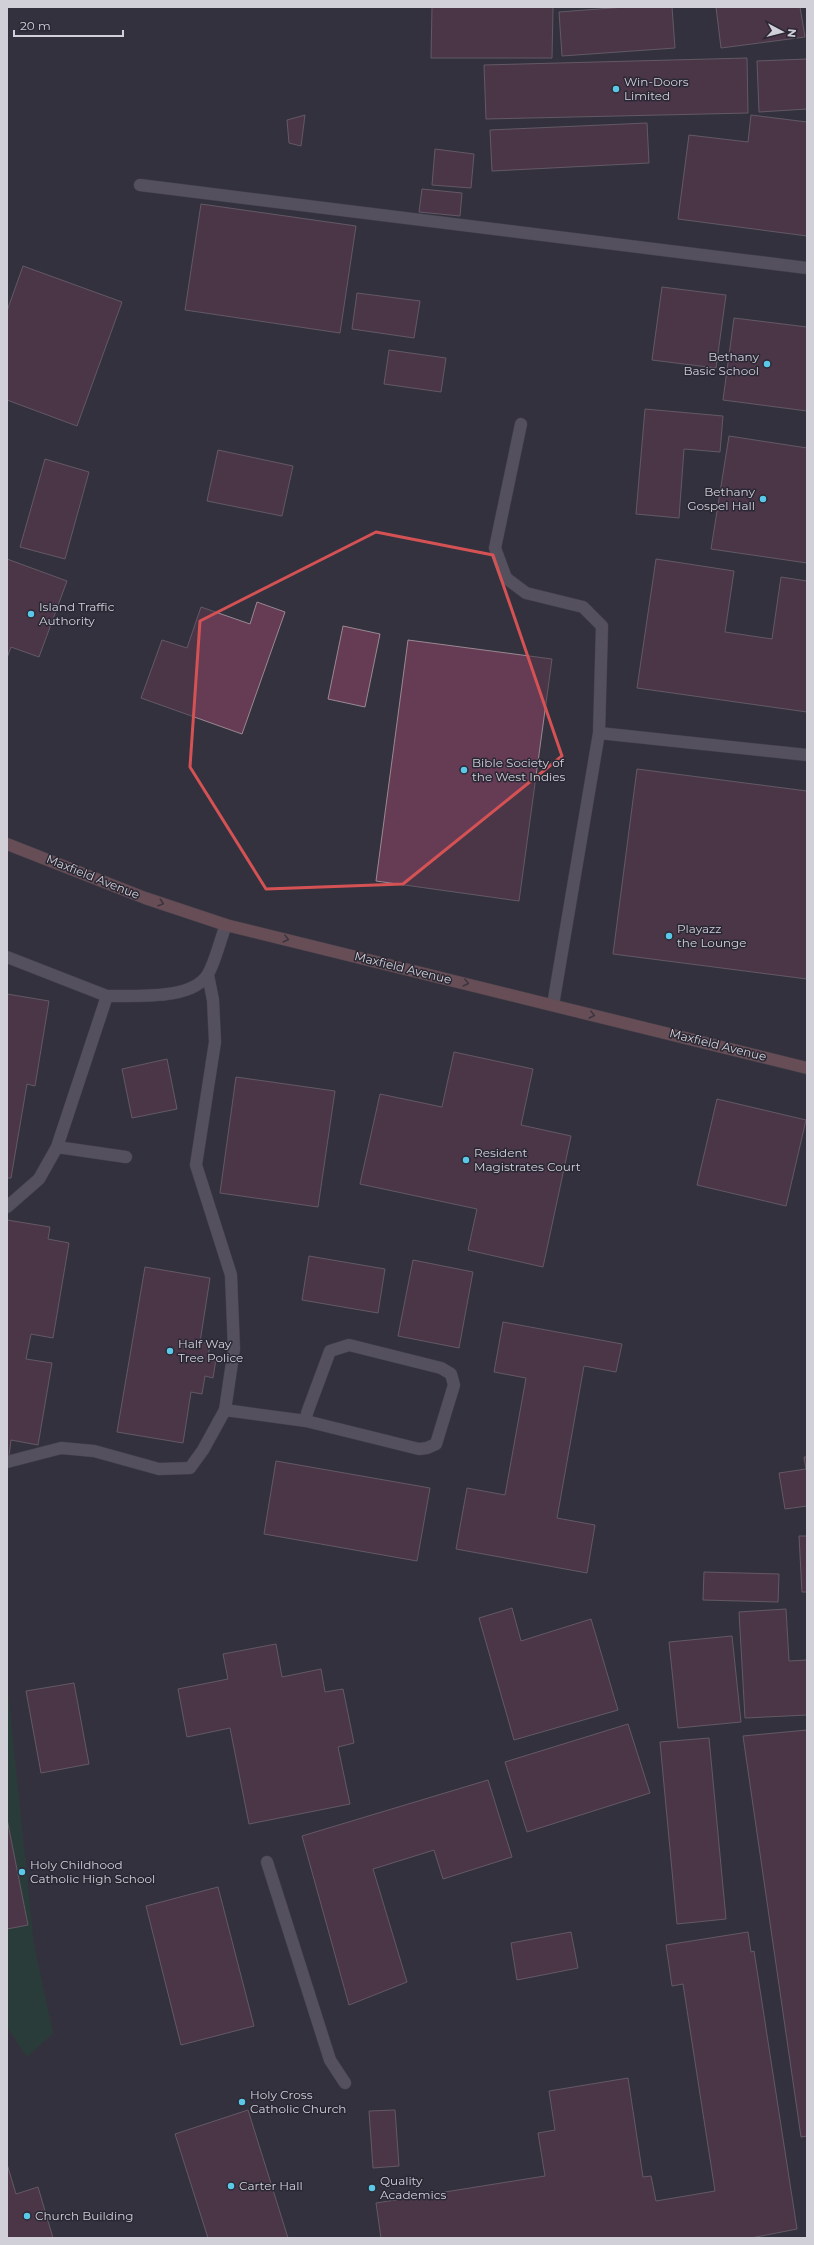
<svg xmlns="http://www.w3.org/2000/svg" width="814" height="2245" font-family="Montserrat,sans-serif">
<style>
.green{fill:#1e4935}
.building{fill:#663c55;stroke:#998992}
.lines{fill:none;stroke-linecap:round;stroke-linejoin:round}
.service-casing{stroke:#52505b;stroke-width:13}
.pedestrian-casing{stroke:#52505b;stroke-width:13}
.minor-casing{stroke:#52505b;stroke-width:13}
.primary-casing{stroke:#52505b;stroke-width:13}
.service{stroke:#7a7785;stroke-width:12}
.pedestrian{stroke:#7a7785;stroke-width:12}
.minor{stroke:#7a7785;stroke-width:12}
.primary{stroke:#a47071;stroke-width:12}
.oneway{stroke:#483a43}
.marked{fill:none;stroke:#d55254;stroke-width:3;stroke-linejoin:round}
.poi-dot{fill:#5ac8e6;stroke:#2a2834;stroke-width:1.5}
.labels{text-anchor:middle;stroke-width:3;stroke-linejoin:round;paint-order:stroke}
.poi-label{font-size:12px;fill:#d1d0d8;stroke:#2a2834;text-anchor:start}
.street-label{font-size:12px;fill:#d1d0d8;stroke:#2a2834}
</style>
<rect width="100%" height="100%" fill="#34323e"/>
<!-- green -->
<path class="green" d="M 7,1682 L 34,1945 L 53,2033 L 27,2057 L 9,2030 L 7,2030 L 7,1929 L 28,1924 L 7,1819 Z"/>
<!-- building -->
<path class="building" d="M 432,7 L 553,7 L 552,58 L 431,58 Z
M 625,7 L 672,7 L 675,48 L 562,56 L 559,12 Z
M 716,7 L 800,7 L 805,37 L 721,48 Z
M 747,58 L 748,113 L 486,119 L 484,65 Z
M 807,59 L 807,109 L 759,112 L 757,61 Z
M 305,115 L 301,146 L 289,143 L 287,120 Z
M 751,115 L 807,122 L 807,236 L 678,219 L 689,135 L 748,142 Z
M 647,123 L 649,163 L 492,171 L 490,130 Z
M 435,149 L 474,154 L 471,188 L 432,185 Z
M 422,189 L 462,193 L 460,216 L 419,212 Z
M 201,204 L 356,226 L 340,333 L 185,310 Z
M 23,266 L 122,302 L 77,426 L 7,400 L 7,311 Z
M 662,287 L 726,295 L 716,368 L 652,360 Z
M 357,293 L 420,301 L 414,338 L 352,329 Z
M 734,318 L 807,327 L 807,411 L 723,400 Z
M 389,350 L 446,358 L 441,392 L 384,384 Z
M 645,409 L 723,416 L 720,452 L 684,449 L 679,518 L 636,514 Z
M 729,436 L 807,448 L 807,563 L 711,549 Z
M 218,450 L 293,466 L 282,516 L 207,501 Z
M 45,459 L 89,472 L 65,559 L 20,547 Z
M 7,559 L 67,581 L 39,657 L 11,647 L 7,658 Z
M 656,559 L 734,571 L 725,632 L 772,639 L 781,577 L 807,581 L 807,712 L 637,688 Z
M 257,602 L 285,612 L 242,734 L 141,698 L 162,640 L 187,648 L 201,607 L 250,624 Z
M 343,626 L 380,634 L 365,707 L 328,699 Z
M 408,640 L 552,659 L 519,901 L 376,881 Z
M 637,769 L 807,791 L 807,979 L 613,954 Z
M 7,994 L 49,1001 L 35,1086 L 27,1084 L 11,1178 L 7,1178 Z
M 454,1052 L 533,1069 L 521,1125 L 571,1136 L 543,1267 L 468,1250 L 477,1209 L 360,1184 L 380,1094 L 442,1107 Z
M 167,1059 L 177,1109 L 132,1118 L 122,1069 Z
M 236,1077 L 335,1091 L 318,1207 L 220,1193 Z
M 717,1099 L 806,1120 L 786,1206 L 697,1185 Z
M 7,1220 L 50,1227 L 48,1239 L 69,1243 L 53,1338 L 31,1334 L 26,1359 L 52,1363 L 38,1445 L 11,1440 L 9,1456 L 7,1456 Z
M 309,1256 L 385,1269 L 378,1313 L 302,1300 Z
M 413,1260 L 473,1272 L 459,1348 L 398,1336 Z
M 145,1267 L 210,1278 L 200,1342 L 210,1344 L 208,1357 L 216,1359 L 213,1378 L 205,1376 L 202,1394 L 191,1392 L 183,1443 L 117,1432 Z
M 503,1322 L 622,1344 L 616,1372 L 584,1366 L 557,1518 L 595,1525 L 587,1573 L 456,1549 L 467,1488 L 505,1495 L 526,1378 L 494,1372 Z
M 804,1457 L 807,1457 L 807,1506 L 785,1509 L 779,1473 L 806,1469 Z
M 276,1461 L 430,1488 L 417,1561 L 264,1534 Z
M 799,1536 L 807,1536 L 807,1592 L 802,1592 Z
M 704,1572 L 779,1574 L 778,1602 L 703,1600 Z
M 512,1608 L 521,1641 L 591,1619 L 618,1710 L 514,1740 L 479,1618 Z
M 786,1609 L 789,1661 L 807,1660 L 807,1715 L 745,1718 L 739,1612 Z
M 732,1636 L 741,1722 L 678,1728 L 669,1642 Z
M 276,1644 L 282,1677 L 321,1669 L 325,1692 L 343,1689 L 354,1743 L 338,1747 L 350,1804 L 249,1824 L 230,1728 L 187,1737 L 178,1689 L 228,1679 L 223,1654 Z
M 74,1683 L 89,1764 L 41,1773 L 26,1691 Z
M 628,1724 L 650,1793 L 527,1832 L 505,1762 Z
M 807,1730 L 807,2136 L 801,2137 L 743,1736 Z
M 709,1738 L 726,1919 L 677,1924 L 660,1742 Z
M 488,1780 L 512,1857 L 443,1879 L 434,1850 L 373,1869 L 407,1982 L 349,2005 L 302,1836 Z
M 7,1819 L 28,1925 L 7,1929 Z
M 218,1887 L 254,2026 L 181,2045 L 146,1906 Z
M 571,1932 L 578,1968 L 517,1980 L 511,1943 Z
M 748,1932 L 751,1952 L 754,1951 L 797,2229 L 751,2238 L 381,2238 L 376,2203 L 545,2176 L 538,2133 L 555,2130 L 549,2091 L 628,2078 L 643,2177 L 651,2176 L 656,2201 L 715,2191 L 683,1984 L 672,1986 L 666,1945 Z
M 248,2110 L 288,2238 L 208,2238 L 175,2134 Z
M 395,2110 L 399,2166 L 373,2168 L 369,2111 Z
M 7,2164 L 16,2194 L 38,2187 L 53,2238 L 7,2238 Z"/>
<g class="lines">
<!-- service casing -->
<g class="service-casing">
<path id="service" d="M 521,424 L 495,548 L 506,578 L 526,593 L 583,607 L 602,626 L 599,733 L 807,755
M 7,957 L 107,996
M 553,1005 L 599,733
M 57,1147 L 126,1157
M 7,1207 L 39,1179 L 57,1147 L 107,996 C 135,995 192,1001 208,974 C 216,960 220,940 226,925
M 225,1410 L 306,1421 L 419,1449 L 427,1448 L 436,1444 L 454,1385 L 451,1374 L 441,1368 L 349,1345 L 330,1351 L 307,1413 L 306,1421
M 7,1462 L 61,1448 L 94,1451 L 159,1469 L 190,1468 L 203,1450 L 225,1410 L 234,1349 L 231,1275 L 196,1165 L 215,1042 L 213,1000 L 208,975"/>
</g>
<!-- pedestrian casing -->
<g class="pedestrian-casing">
<path id="pedestrian" d="M 267,1862 L 330,2060 L 345,2083"/>
</g>
<!-- minor casing -->
<g class="minor-casing">
<path id="minor" d="M 140,185 L 807,268"/>
</g>
<!-- primary casing -->
<g class="primary-casing">
<path id="primary" d="M 7,844 L 145,898 L 226,925 L 807,1068"/>
</g>
<!-- service -->
<use href="#service" class="service"/>
<!-- pedestrian -->
<use href="#pedestrian" class="pedestrian"/>
<!-- minor -->
<use href="#minor" class="minor"/>
<!-- primary -->
<use href="#primary" class="primary"/>
</g>
<!-- one-way arrows -->
<defs><path id="oneway-chevron" d="M-2-3.5L2.5 0L-2 3.5" fill="none" stroke-width="1.6" stroke-linecap="round" stroke-linejoin="round"/></defs>
<g class="oneway">
<use href="#oneway-chevron" transform="translate(161 903) rotate(18)"/>
<use href="#oneway-chevron" transform="translate(286 939) rotate(14)"/>
<use href="#oneway-chevron" transform="translate(466 983) rotate(14)"/>
<use href="#oneway-chevron" transform="translate(592 1015) rotate(14)"/>
</g>
<!-- marked area -->
<path d="M0 0H814V2245H0ZM 376,532 L 493,555 L 562,756 L 403,884 L 266,889 L 190,767 L 200,621 Z" fill="#34323e" fill-opacity=".55" fill-rule="evenodd"/>
<path class="marked" d="M 376,532 L 493,555 L 562,756 L 403,884 L 266,889 L 190,767 L 200,621 Z"/>
<!-- markers -->
<g class="poi-dot">
<circle cx="616" cy="89" r="4"/>
<circle cx="767" cy="364" r="4"/>
<circle cx="763" cy="499" r="4"/>
<circle cx="31" cy="614" r="4"/>
<circle cx="464" cy="770" r="4"/>
<circle cx="669" cy="936" r="4"/>
<circle cx="466" cy="1160" r="4"/>
<circle cx="170" cy="1351" r="4"/>
<circle cx="22" cy="1872" r="4"/>
<circle cx="242" cy="2102" r="4"/>
<circle cx="231" cy="2186" r="4"/>
<circle cx="372" cy="2188" r="4"/>
<circle cx="27" cy="2216" r="4"/>
</g>
<g class="labels">
<!-- poi labels -->
<g class="poi-label">
<text x="624" y="86">Win-Doors<tspan x="624" dy="14">Limited</tspan></text>
<text x="759" y="361" text-anchor="end">Bethany<tspan x="759" dy="14">Basic School</tspan></text>
<text x="755" y="496" text-anchor="end">Bethany<tspan x="755" dy="14">Gospel Hall</tspan></text>
<text x="39" y="611">Island Traffic<tspan x="39" dy="14">Authority</tspan></text>
<text x="472" y="767">Bible Society of<tspan x="472" dy="14">the West Indies</tspan></text>
<text x="677" y="933">Playazz<tspan x="677" dy="14">the Lounge</tspan></text>
<text x="474" y="1157">Resident<tspan x="474" dy="14">Magistrates Court</tspan></text>
<text x="178" y="1348">Half Way<tspan x="178" dy="14">Tree Police</tspan></text>
<text x="30" y="1869">Holy Childhood<tspan x="30" dy="14">Catholic High School</tspan></text>
<text x="250" y="2099">Holy Cross<tspan x="250" dy="14">Catholic Church</tspan></text>
<text x="380" y="2185">Quality<tspan x="380" dy="14">Academics</tspan></text>
<text x="239" y="2190">Carter Hall</text>
<text x="35" y="2220">Church Building</text>
</g>
<!-- street labels -->
<g class="street-label">
<text transform="translate(93 877) rotate(22)" y="4">Maxfield Avenue</text>
<text transform="translate(403 968) rotate(14)" y="4">Maxfield Avenue</text>
<text transform="translate(718 1045) rotate(14)" y="4">Maxfield Avenue</text>
</g>
</g>
<!-- border -->
<rect width="814" height="2245" fill="none" stroke="#d1d0d8" stroke-width="16"/>
<!-- north arrow -->
<g transform="translate(782 32) rotate(97)" stroke="#2a2834" stroke-width="3" paint-order="stroke">
<path d="M0-3L7 15L0 10L-7 15Z" fill="#d1d0d8"/>
<text y="-6" font-size="11" font-weight="bold" text-anchor="middle" fill="#d1d0d8">N</text>
</g>
<!-- scale -->
<path d="M14 30v6h109v-6" fill="none" stroke="#d1d0d8" stroke-width="2"/>
<text x="20" y="30" font-size="12" fill="#d1d0d8" stroke="#2a2834" stroke-width="3" paint-order="stroke">20 m</text>
</svg>
